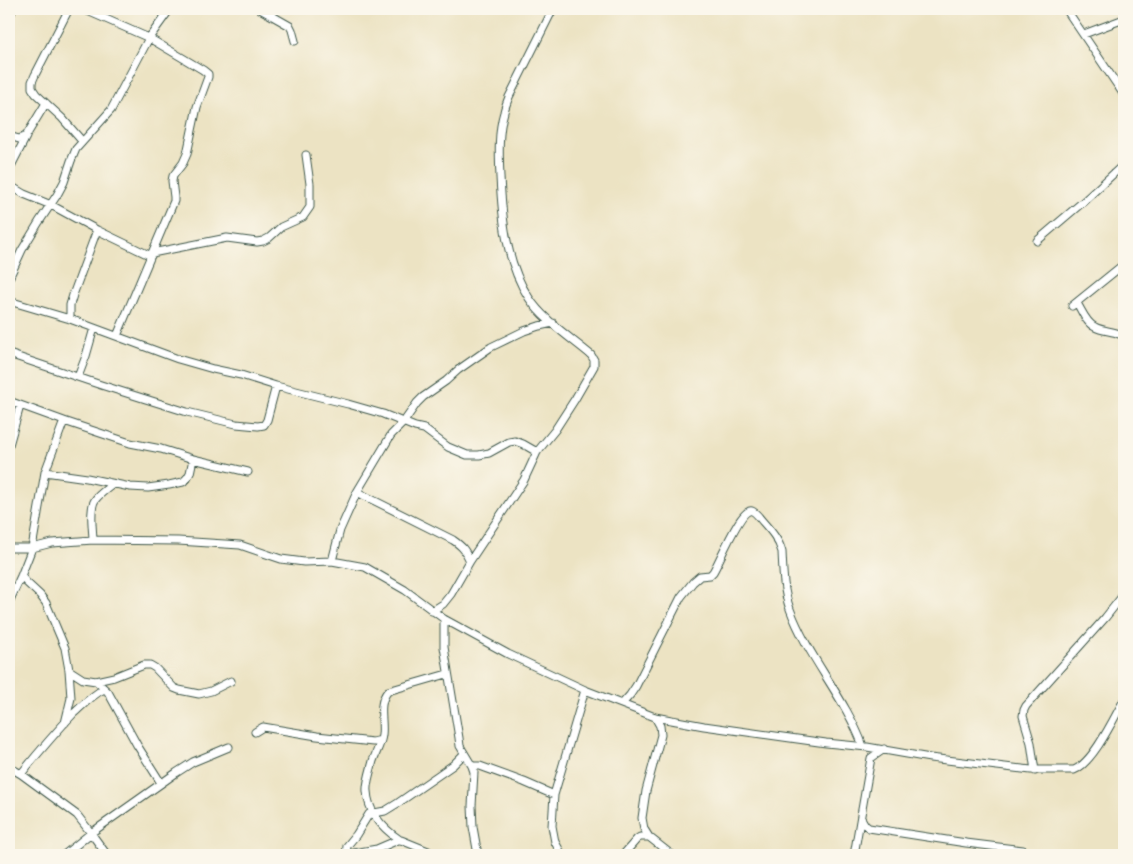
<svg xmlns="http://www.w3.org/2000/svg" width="1133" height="864" font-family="Kalam,sans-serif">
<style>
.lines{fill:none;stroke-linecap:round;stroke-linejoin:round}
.minor-casing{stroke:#3e5649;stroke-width:9}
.minor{stroke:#fff;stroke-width:7}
</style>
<rect width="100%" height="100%" fill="#fbf7ec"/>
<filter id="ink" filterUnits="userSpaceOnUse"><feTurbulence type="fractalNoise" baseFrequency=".02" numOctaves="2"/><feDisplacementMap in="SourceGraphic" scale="10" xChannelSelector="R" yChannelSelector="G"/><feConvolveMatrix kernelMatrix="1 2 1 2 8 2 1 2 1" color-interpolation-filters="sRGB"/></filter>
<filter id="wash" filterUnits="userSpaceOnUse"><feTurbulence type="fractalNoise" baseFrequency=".0096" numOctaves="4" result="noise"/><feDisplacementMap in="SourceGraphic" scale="20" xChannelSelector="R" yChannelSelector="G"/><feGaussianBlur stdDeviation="1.12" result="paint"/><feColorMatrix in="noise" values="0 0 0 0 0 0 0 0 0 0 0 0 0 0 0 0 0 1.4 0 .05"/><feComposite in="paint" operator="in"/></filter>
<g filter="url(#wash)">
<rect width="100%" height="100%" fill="#ece3c3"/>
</g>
<g filter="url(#ink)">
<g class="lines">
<!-- minor casing -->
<g class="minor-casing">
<path id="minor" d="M 69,9 L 35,75 L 32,82 L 32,88 L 36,94 L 62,118 L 82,141
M 83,9 L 149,38 L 203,70 L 208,74 L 208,77 L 197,107 L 187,154 L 183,163 L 173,176 L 172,181 L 174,197 L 174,201 L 117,336
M 260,9 L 290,26 L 292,30 L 295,41
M 1066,9 L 1124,95
M 9,17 L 13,9
M 1084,34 L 1124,19
M 9,136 L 19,139 L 26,136 L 46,103
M 9,170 L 26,137
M 9,185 L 24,194 L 51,205 L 97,230 L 151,256
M 1037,241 L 1084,201 L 1124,164
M 152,253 L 227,238 L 257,242 L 263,241 L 269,238 L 281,227 L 303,217 L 310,207 L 310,184 L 306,155
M 9,278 L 22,250 L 39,222 L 57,195 L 64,182 L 71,161 L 76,149 L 111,110 L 149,38 L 170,9
M 9,301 L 70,319 L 178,359 L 213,369 L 241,375 L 276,386 L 348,404 L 383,414 L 415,427 L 424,429 L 448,447 L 467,455 L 479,455 L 489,453 L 509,442 L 515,441 L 523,444 L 537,452
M 1077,303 C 1082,311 1086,323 1095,327 C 1102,331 1112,331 1119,334 L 1122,335 L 1124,339
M 1072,306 L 1124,264
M 70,319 L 70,305 L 73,295 L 97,230
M 9,354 L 101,385 L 187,412 L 236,424 L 258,426 L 264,425 L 267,420 L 276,386
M 78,377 L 86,356 L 94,328
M 9,401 L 64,421 L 130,443 L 161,449 L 193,459 L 248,472
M 9,445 L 20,406
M 45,472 L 87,478 L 130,487 L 148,488 L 169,485 L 183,482 L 187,478 L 190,473 L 193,459
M 357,492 L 453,540 C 463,547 465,550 470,561
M 93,540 C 93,530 89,509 95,500 C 99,494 107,489 113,484
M 9,548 L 32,548 L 52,543 L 93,540 L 178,541 L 240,545 L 281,559 L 304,562 L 332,561 L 365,567 L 405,590 L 444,619 L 508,654 L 585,690 L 655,717 L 704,726 L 826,743 L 867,747 L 930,758 L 1031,770 L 1074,770 C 1093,763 1114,718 1124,700
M 332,561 L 340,530 L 357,492 L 391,435 L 403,423 L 417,403 L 423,397 L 446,381 L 458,370 L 491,347 L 524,331 L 539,326 L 553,323
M 21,576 L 26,582 L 40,595 L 46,603 L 65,648 L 69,670 L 71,698 L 65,723
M 9,602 L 21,576 L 32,548 L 45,472 L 64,421
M 432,611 L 443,604 L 451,594 L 470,561 L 524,480 L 537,452 L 555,430 L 575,399 L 594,366 L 594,360 L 591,355 C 571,338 543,320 529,298 C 506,263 502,217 500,177 C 499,155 498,132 504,112 C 505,107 507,102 509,97 L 553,9
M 444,619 L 444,647 L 459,738 L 460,746 L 472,766 L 474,772 L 472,806 L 473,827 L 478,855
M 69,670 L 83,679 L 96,681 L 114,677 L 144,665 L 150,665 L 155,668 L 174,688 L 179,690 L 199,694 L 211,691 L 231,681
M 96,681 L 108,692 L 137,745 L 161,783
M 622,704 L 630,695 L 636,686 L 681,597 L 693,582 L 700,576 L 710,575 L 713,572 C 719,563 741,507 752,511 C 756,512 760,519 763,522 C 771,531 779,540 782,552 C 783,571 783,590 790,609 C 808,658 845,697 863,746
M 655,717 L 660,726 L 661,735 L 646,791 L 642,818 L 644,829 L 649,837 L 672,855
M 255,732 L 263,727 L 317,736 L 373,742 L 381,740
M 472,766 L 480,766 L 524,782 L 554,795
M 9,767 L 21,774 L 77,815 L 91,833 L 107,855
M 1035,771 L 1031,743 L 1023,716 L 1024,710 L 1026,706 L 1105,618 L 1124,594
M 21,774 C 38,753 55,733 73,714 C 83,705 92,695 104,689
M 861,818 L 865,825 L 869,828 L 966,843 L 1023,850 L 1027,852 L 1030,855
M 400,840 C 382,828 368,813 367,791 C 366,784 371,769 373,761 C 376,752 381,744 382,735 C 384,720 377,704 388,691 L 447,674
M 64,855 L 91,833 L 176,773 L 193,762 L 229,747
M 346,855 L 347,846 L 356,835 L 369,814 L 385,811 L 398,803 L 453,765 L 464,754
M 347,855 L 354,853 L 377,849 L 398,840 L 401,840 L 428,851 L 432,855
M 562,855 L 555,842 L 552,826 L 554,795 L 585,690
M 623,855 L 637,839 L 640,837 L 649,837
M 854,855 L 871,758 L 884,749"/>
</g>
<!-- minor -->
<use href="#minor" class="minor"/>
</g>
</g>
<!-- margin -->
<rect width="1133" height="864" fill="none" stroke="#fbf7ec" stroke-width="30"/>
</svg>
